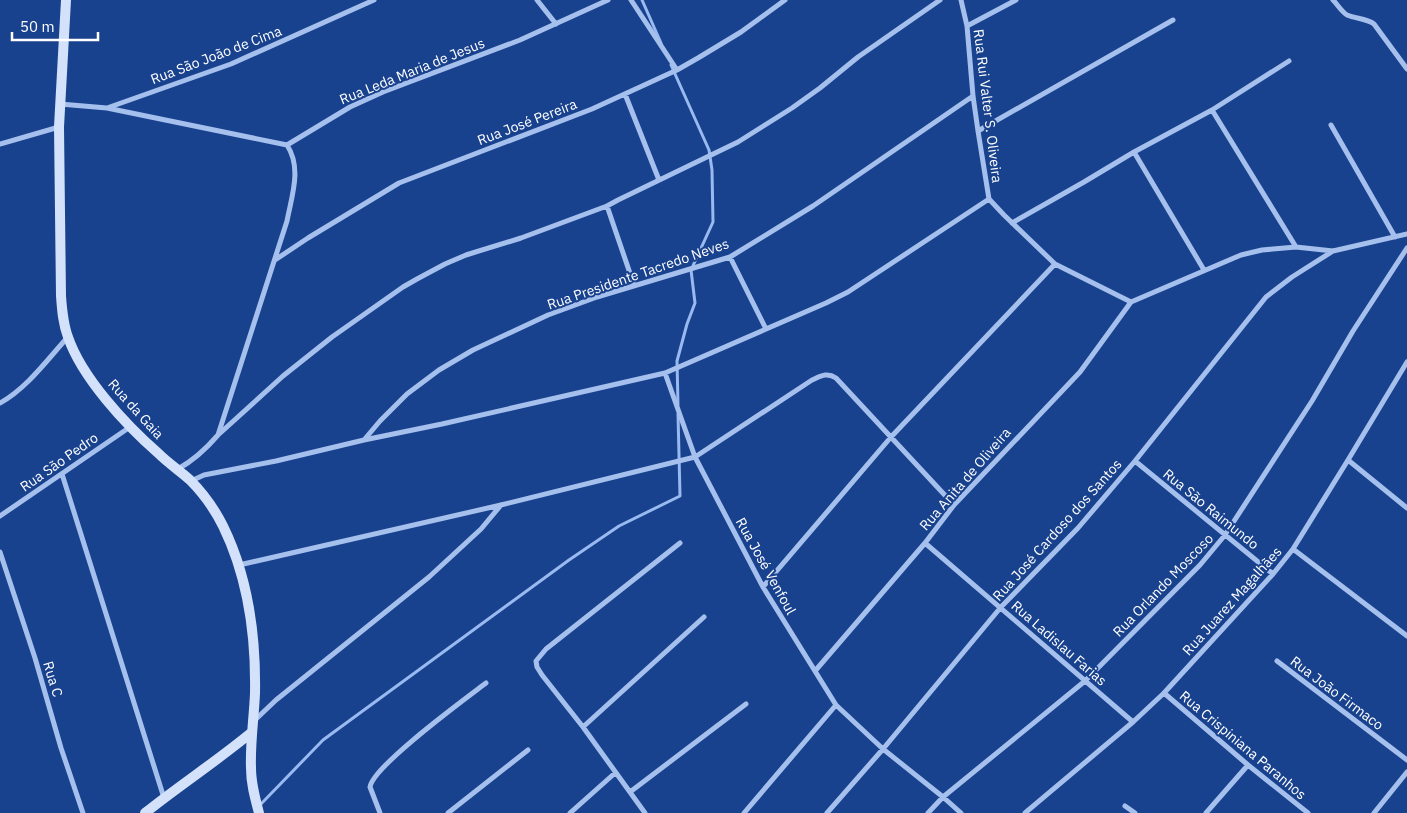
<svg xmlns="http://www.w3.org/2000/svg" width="1407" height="813" font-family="'IBM Plex Sans',sans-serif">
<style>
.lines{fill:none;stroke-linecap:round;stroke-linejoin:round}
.stream{stroke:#99b9f1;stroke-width:3}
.street{stroke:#a6c0ee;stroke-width:5}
.secondary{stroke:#d3e1fa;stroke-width:10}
.labels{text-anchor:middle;stroke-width:4;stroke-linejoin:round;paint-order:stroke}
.street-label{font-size:14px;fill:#fff;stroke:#19428e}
</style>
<rect width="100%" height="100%" fill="#19428e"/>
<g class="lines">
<!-- stream -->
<path class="stream" d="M 642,0 L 661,43
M 671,65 L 709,150 L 712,170 L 713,222 L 691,270 L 695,303 L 687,324 L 677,361 L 678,405
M 260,805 L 323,740 L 569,560 L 619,526 L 680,496 L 678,414"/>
<!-- street -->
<path class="street" d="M 537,0 L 556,24
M 631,0 L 677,70
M 961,0 L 967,26 L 973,96 L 978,131 L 989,199 L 1004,215 L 1055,264 L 1131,302 L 1241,255 L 1262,250 L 1296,247 L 1333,251 L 1407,234
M 1333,0 C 1338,5 1341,11 1347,15 C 1356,19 1366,18 1374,24 L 1407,69
M 967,26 L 1016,0
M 625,94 L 659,180
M 60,104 L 107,108 L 231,64 L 374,0
M 107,108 L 287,145 L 350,107 L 383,92 L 520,40 L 608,0
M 1212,110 L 1289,61
M 1331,125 L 1395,237
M 978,131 L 1173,20
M 0,144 L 59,127
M 1134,152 L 1204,270
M 607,206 L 634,285
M 1012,223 L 1084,182 L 1134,152 L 1212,110 L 1296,247
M 730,257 L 766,329
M 275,260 L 308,238 L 399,183 L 592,109 L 677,70 L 698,58 L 741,32 L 785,0
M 665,373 L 695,457 L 763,587 L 836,705 L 883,749 L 943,797 L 961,813
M 0,403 C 27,388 47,360 67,338
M 218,435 L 283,376 L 332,337 L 403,287 L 417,279 L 445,264 L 466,255 L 521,238 L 607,206 L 618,200 L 738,142 L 792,108 L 820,88 L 858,57 L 940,0
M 364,440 L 380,421 L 407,394 L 439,370 L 473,350 L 548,315 L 597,297 L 730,257 L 813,206 L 973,96
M 1348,460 L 1407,508
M 1135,461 L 1273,574
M 178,469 C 194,460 206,449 218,435 L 287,221 C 292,195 302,168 287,145
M 62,474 L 164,798
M 191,481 L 204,475 L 276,461 L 364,440 L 442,424 L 665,373 L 826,303 L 848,292 L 989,199
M 0,516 L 130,427
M 925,543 L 1133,722
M 1293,549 L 1407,636
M 0,552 L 35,658 L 61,748 L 83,813
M 239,565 L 501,505 L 695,457 L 812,380 C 821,376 827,372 836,378 L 954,505
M 763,587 L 891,437 L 1055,264
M 1277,661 L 1407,760
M 815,671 L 925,543 L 954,505 L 1080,372 L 1131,302
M 1164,693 L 1248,765 L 1308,813
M 255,720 L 276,700 L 429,577 L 481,529 L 501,505
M 583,727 L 704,617
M 630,792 L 746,704
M 1125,806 L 1135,813
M 380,813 L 370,787 C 373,766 465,699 486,683
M 448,813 L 528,750
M 570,813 L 615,773
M 645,813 L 583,727 L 542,675 L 537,667 L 536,661 L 546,649 L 680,543
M 744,813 L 836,705
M 827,813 L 883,749 L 1001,607 L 1078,528 L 1135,461 L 1266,297 L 1292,277 L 1333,251
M 928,813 L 943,797 L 1085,681 L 1200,565 L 1225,535 L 1312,401 L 1353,331 L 1407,248
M 1025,813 L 1133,722 L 1164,693 L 1273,574 L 1293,549 L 1348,460 L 1407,362
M 1206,813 L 1248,765
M 1374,813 L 1407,772"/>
<!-- secondary -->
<path class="secondary" d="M 66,0 L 59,127 L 61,296 C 62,310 63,324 68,337 C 82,378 126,425 158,453 C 168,463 180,471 190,480 C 203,493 215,510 223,526 C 248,577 256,637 255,693 C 254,718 250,743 251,768 C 251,784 255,798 259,813
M 145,813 C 180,785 217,761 252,732"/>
</g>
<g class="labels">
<!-- street labels -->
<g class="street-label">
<text transform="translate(216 55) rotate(-21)" y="5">Rua São João de Cima</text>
<text transform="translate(412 71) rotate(-22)" y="5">Rua Leda Maria de Jesus</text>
<text transform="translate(988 106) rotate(83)" y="5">Rua Rui Valter S. Oliveira</text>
<text transform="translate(527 122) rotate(-21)" y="5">Rua José Pereira</text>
<text transform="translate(638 274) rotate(-19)" y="5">Rua Presidente Tacredo Neves</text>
<text transform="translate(136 409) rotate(48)" y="5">Rua da Gaia</text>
<text transform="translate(59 462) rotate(-35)" y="5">Rua São Pedro</text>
<text transform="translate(965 479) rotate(-49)" y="5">Rua Anita de Oliveira</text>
<text transform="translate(1211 509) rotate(39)" y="5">Rua São Raimundo</text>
<text transform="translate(1057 530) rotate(-48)" y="5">Rua José Cardoso dos Santos</text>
<text transform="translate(766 566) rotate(61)" y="5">Rua José Venfoul</text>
<text transform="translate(1163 585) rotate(-46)" y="5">Rua Orlando Moscoso</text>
<text transform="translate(1232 601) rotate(-48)" y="5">Rua Juarez Magalhães</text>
<text transform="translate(1059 643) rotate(41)" y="5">Rua Ladislau Farias</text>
<text transform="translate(53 679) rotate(73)" y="5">Rua C</text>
<text transform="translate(1337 693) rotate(37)" y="5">Rua João Firmaco</text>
<text transform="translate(1243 745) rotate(40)" y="5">Rua Crispiniana Paranhos</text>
</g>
</g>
<!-- scale -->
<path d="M12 32v8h86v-8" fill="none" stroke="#ffffff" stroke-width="2.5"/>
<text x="20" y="32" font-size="15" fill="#ffffff" stroke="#19428e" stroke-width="4" paint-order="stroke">50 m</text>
</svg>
